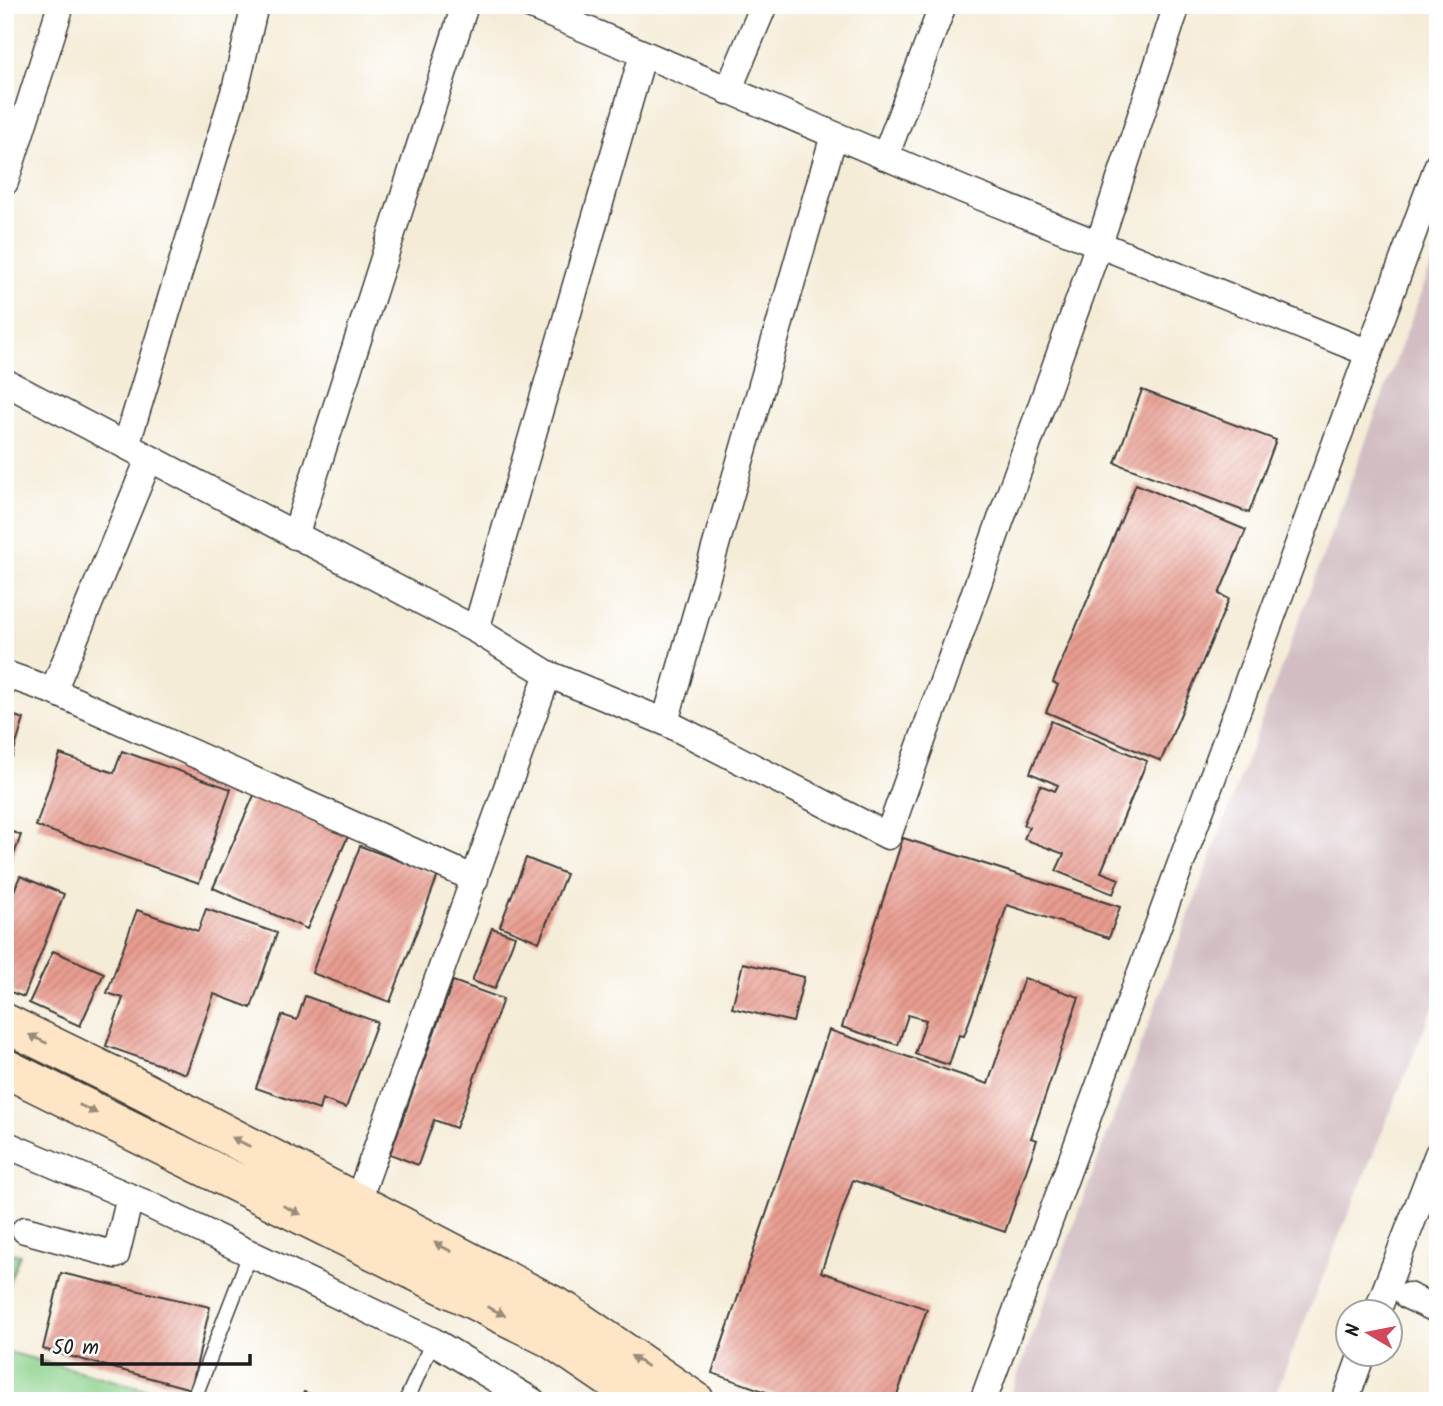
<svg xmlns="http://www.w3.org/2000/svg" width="1443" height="1406" font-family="Kalam,sans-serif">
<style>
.industrial{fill:#d2bec2}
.grass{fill:#8ad08b;stroke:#537654;stroke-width:2}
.building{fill:url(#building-hatch)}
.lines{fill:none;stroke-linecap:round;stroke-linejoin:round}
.lane-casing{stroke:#3d3b38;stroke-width:17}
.street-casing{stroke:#3d3b38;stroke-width:29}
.secondary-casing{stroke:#3d3b38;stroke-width:41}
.lane{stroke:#fff;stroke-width:14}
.street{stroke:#fff;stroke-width:26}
.secondary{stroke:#fde5c5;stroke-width:38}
.oneway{fill:#988b79}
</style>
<defs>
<pattern id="building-hatch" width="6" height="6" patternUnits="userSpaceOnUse" patternTransform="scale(1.75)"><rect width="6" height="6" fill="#e89c90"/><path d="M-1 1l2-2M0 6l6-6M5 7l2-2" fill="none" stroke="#c6867c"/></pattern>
</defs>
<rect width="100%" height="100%" fill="#fff"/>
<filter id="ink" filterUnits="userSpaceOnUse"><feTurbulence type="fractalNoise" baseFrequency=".0143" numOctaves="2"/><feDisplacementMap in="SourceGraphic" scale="14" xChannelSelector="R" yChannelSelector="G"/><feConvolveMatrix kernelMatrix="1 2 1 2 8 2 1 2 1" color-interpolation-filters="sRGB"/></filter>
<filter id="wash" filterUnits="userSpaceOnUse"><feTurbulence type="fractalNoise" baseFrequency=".00686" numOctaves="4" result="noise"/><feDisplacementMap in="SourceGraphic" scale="28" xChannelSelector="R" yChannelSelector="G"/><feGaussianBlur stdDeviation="1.57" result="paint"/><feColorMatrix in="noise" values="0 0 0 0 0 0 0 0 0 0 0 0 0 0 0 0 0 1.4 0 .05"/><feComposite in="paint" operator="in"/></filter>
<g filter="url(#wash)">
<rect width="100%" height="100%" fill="#f5ecd8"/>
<!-- industrial -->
<path class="industrial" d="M 1438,247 L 1438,995 L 1272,1401 L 1008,1401 Z"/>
<!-- grass -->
<path class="grass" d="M 5,1252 L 20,1255 L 5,1292 Z
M 5,1351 L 186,1400 L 5,1401 Z"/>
<g id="blocks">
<!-- building -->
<path class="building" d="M 1142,390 L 1276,440 L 1249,513 L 1115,463 Z
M 1136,484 L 1246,530 L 1219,594 L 1229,599 L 1161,761 L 1046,712 L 1058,685 L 1053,682 Z
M 5,713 L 24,719 L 12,757 L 5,755 Z
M 1051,721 L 1147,761 L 1101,872 L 1119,879 L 1113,894 L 1056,871 L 1064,854 L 1024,839 L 1029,827 L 1023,825 L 1040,785 L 1055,791 L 1058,785 L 1030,773 Z
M 122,751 L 231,789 L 199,883 L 36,826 L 60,754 L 114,773 Z
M 255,793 L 349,834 L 307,929 L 213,888 Z
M 5,829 L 21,835 L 6,877 L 5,877 Z
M 903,838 L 1120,907 L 1109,938 L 1007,905 L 973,1011 L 964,1036 L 959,1035 L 949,1065 L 915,1054 L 926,1020 L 908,1015 L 898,1045 L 842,1027 Z
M 360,846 L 438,875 L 390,1002 L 312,973 Z
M 526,858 L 566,874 L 539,942 L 500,926 Z
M 20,876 L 64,894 L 24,997 L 5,990 L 5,913 Z
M 206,909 L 277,933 L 251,1008 L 214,994 L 186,1074 L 106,1046 L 123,998 L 107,993 L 137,910 L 198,931 Z
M 492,928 L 515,936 L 495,989 L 472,981 Z
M 53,951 L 104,973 L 80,1026 L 29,1003 Z
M 743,963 L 804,977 L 793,1022 L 732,1008 Z
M 1024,978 L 1079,997 L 1031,1138 L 1037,1140 L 1005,1232 L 853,1180 L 821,1272 L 927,1309 L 895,1401 L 792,1401 L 712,1373 L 829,1030 L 988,1084 Z
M 453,981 L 503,999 L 456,1128 L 434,1120 L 418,1165 L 390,1154 Z
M 305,996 L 377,1022 L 346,1108 L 322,1099 L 319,1110 L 256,1088 L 282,1015 L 297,1020 Z
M 61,1273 L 210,1307 L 191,1389 L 43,1349 Z
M 304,1392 L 327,1400 L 327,1401 L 300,1401 Z"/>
</g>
</g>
<g filter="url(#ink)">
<use href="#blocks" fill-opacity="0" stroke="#3d3b38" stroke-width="2"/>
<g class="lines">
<!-- lane casing -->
<g class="lane-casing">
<path id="lane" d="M 193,1401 L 250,1254
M 406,1401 L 433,1341"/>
</g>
<!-- street casing -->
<g class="street-casing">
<path id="street" d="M 529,5 L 964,190 L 1369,353
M 728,91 L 764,5
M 885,157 L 943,5
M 5,182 L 61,5
M 5,382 L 476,630 L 548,674 L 665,722 L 888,836 L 1099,244 L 1177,5
M 126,446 L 236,86 L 255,5
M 295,536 L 465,5
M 476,630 L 643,54
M 5,674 L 53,691 L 475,879
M 53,691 L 149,459
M 665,722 L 834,135
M 5,1144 L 147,1204 L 433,1341 L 532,1401
M 357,1203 L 548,674
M 25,1230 L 116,1255 L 130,1197
M 1408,1296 L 1438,1310
M 1377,1312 L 1438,1154
M 983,1401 L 1438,165
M 1345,1401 L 1362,1354"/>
</g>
<!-- secondary casing -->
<g class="secondary-casing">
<path id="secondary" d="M 5,1023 L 126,1082 L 564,1311 L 695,1401
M 5,1068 L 552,1339 L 643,1401"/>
</g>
<!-- lane -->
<use href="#lane" class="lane"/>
<!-- street -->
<use href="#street" class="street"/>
<!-- secondary -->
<use href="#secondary" class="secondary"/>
</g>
<!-- one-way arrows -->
<defs><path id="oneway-solid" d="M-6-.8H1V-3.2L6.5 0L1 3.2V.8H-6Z" transform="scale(1.75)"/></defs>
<g class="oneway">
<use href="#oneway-solid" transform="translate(38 1039) rotate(-154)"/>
<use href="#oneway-solid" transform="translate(88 1109) rotate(26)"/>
<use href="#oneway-solid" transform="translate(241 1142) rotate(-153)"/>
<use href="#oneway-solid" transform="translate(292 1210) rotate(26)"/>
<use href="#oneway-solid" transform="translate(443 1247) rotate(-152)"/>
<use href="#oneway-solid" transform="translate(496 1311) rotate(26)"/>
<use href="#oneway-solid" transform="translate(639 1361) rotate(-146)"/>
</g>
</g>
<!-- margin -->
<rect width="1443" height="1406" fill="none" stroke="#fff" stroke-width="28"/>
<!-- north arrow -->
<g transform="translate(1369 1333) rotate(280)"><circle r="33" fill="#ffffff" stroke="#a4a4a4" stroke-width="2"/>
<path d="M0-5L12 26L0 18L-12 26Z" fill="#d1495b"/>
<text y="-10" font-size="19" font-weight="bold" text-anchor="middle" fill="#1c1c1c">N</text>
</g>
<!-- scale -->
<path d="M42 1354v10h208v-10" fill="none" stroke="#1c1c1c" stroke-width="3.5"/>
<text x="52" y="1354" font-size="21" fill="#1c1c1c" stroke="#ffffff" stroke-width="5" paint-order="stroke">50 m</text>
</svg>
